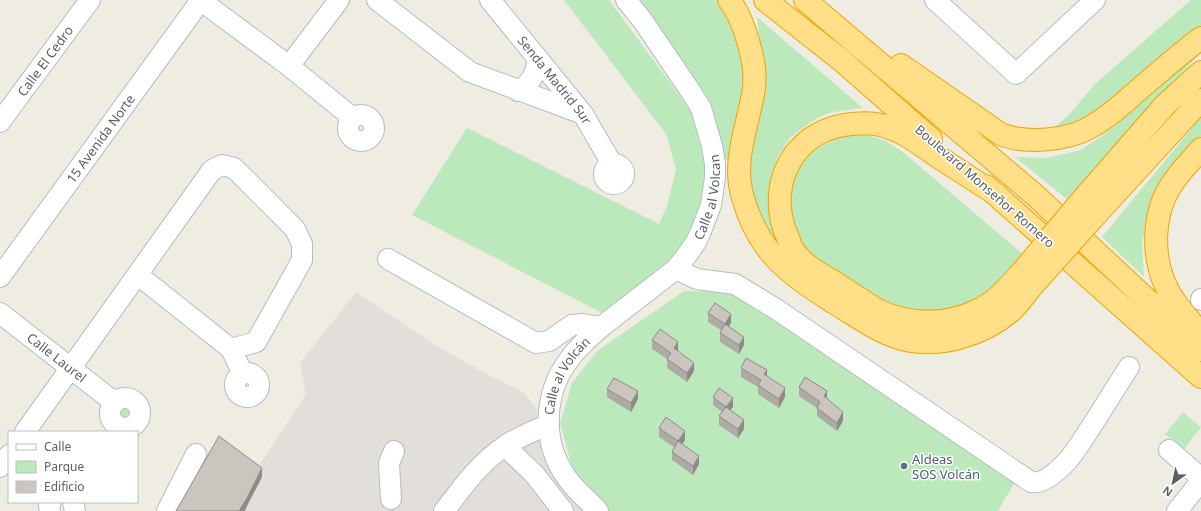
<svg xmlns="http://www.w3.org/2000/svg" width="1201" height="511" font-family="'Noto Sans',sans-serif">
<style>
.industrial{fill:#e2dfda}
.green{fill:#bce9bc}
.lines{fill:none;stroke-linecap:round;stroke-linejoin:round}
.minor-casing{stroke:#b7bbc0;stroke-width:22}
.highway-casing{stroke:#f0a300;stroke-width:24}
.minor{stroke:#fff;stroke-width:20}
.highway{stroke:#ffe088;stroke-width:22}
.highway-bridge-casing{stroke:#f0a300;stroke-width:24;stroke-linecap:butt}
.highway-bridge{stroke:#ffe088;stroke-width:22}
.wall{fill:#aeaaa4}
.shaded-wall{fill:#8d8b86}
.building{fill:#cac6bf;stroke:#8d8b86}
.service-dot{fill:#5c6f8a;stroke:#fff;stroke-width:1.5}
.labels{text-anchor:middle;stroke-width:3;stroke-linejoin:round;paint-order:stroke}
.street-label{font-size:13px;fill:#5a5f64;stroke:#fff}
.service-label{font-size:13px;fill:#4e5e75;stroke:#fff;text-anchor:start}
</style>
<rect width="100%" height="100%" fill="#efece2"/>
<!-- industrial -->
<path class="industrial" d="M 356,292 L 440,348 L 492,377 L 523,392 L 537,409 L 539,436 L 559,484 L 585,511 L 244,511 L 255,472 L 306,394 L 300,363 Z"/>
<!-- green -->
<path class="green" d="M 564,0 L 609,0 L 691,111 L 703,137 L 710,170 L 690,242 L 667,269 L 608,316 L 412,215 L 467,128 L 659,224 L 667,206 L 676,169 L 666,134 Z
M 629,0 L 719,0 L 743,51 L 746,84 L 728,160 L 721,161 Z
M 1191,0 L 1201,0 L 1201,28 L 1085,121 L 1052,129 L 1068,116 L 1095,84 Z
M 757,17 L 863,108 L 833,112 L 817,118 L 791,137 L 777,158 L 769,199 L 770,220 L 782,251 L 758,222 L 745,153 L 760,51 Z
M 1201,52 L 1069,201 L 1015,157 L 1046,158 L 1081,150 L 1106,133 Z
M 1201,117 L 1201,136 L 1176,167 L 1151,204 L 1142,243 L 1144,277 L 1102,237 Z
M 859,132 L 886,141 L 904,153 L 1024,255 L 991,290 L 971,302 L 958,307 L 935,312 L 920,312 L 886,306 L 807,257 L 791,232 L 789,192 L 796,171 L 809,153 L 841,136 Z
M 684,291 L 741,292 L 1016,480 L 998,511 L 608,511 L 574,474 L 560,423 L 572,383 L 597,351 Z
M118 416a9 9 0 1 1 18 0a9 9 0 1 1-18 0Z
M 1183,412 L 1201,427 L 1184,449 L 1165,434 Z"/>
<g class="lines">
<!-- minor casing -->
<g class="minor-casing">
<g id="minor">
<path d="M 200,0 L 289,66 L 353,118"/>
<path d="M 377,0 L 470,72 L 583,114"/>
<path id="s1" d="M 490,0 L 583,114 L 612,164"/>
<path d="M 935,0 L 1016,74 L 1095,0"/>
<path d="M 289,66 L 339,0"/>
<path d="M 518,91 C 532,82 535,75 538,59"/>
<circle cx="361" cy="128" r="13"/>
<path id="s2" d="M 0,122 L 90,0"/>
<circle cx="614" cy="174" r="10"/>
<path d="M 388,259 L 536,343 L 549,341 L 572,325 L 583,324 L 601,327"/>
<path d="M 676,269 L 697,279 L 735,284 L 776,309 L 1031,482 C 1044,485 1060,469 1069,459 C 1078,448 1085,436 1093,424 C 1105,405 1117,386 1129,367"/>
<path d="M 138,275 L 231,349 L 243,374"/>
<path id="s3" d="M 0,277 L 201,0"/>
<path d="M 1201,300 L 1201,299"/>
<path id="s4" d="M 0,313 L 114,402"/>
<circle cx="247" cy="385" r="12"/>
<circle cx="125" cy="413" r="15"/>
<path d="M 25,432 L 212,170 L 222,165 L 234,168 L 295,229 L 302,244 L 302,260 L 256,342 L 231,349"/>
<path d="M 505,446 L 535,475 L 563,511"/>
<path d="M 1169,450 L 1201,478"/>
<path d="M 0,467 L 9,455"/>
<path d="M 391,499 L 389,463 L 394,451"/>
<path d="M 73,502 L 75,511"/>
<path d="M 50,511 L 49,506 L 51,502"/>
<path d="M 167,511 L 196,454"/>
<path d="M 444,511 C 463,487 479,463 505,446 C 518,437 534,431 549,424"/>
<path id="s5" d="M 598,511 C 588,500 575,490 567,478 C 541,442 543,392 571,357 C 579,346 590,337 601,327 L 676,269 L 687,255 L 696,242 L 701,231 L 711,205 L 715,178 L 715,164 L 712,146 L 701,108 L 691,92 L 643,21 L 626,0"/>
<path d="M 1177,511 L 1201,481"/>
</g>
</g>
<!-- highway casing -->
<g class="highway-casing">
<path id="highway" d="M 729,0 C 738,11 744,27 748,41 C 753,58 757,76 753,94 C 747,129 732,162 743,198 C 758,251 788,274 833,302 C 855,315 877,332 902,339 C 939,349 984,335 1012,310 C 1020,303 1026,293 1033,285
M 765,0 L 841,60 L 931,139
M 805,0 L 1036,196 L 1201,350
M 901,65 L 1002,135 C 1008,136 1014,139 1020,139 C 1044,142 1074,138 1094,125 C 1113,114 1128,99 1144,85 C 1163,69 1181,53 1201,38
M 1201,149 C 1191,161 1178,173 1170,187 C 1153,215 1152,254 1165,284 C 1173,303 1188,318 1201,334
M 986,186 L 1201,377
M 997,195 C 976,181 955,168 934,154 C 917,142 901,130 881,125 C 869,122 856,123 844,125 C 793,134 768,183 785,231 C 788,237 790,245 793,250 C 803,265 819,273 834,282 C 848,291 863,301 877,310 C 909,325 947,326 978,310 C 996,302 1009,286 1022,272
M 1077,206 L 1165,105 L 1201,72
M 1093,218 L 1201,100"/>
</g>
<!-- minor -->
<use href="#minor" class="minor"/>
<!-- highway -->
<use href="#highway" class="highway"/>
<!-- highway-bridge casing -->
<g class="highway-bridge-casing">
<path id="highway-bridge" d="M 1022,272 L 1077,206
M 1033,285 L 1093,218"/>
</g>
<!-- highway-bridge -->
<use href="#highway-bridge" class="highway-bridge"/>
</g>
<!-- wall -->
<path class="wall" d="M 708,313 L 731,323 L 729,326 L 744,345 L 739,354 L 720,342 L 720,333 L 721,330 L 708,322 Z
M 652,340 L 678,350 L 678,351 L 694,371 L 687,382 L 667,368 L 667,359 L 652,349 Z
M 741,368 L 767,376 L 785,397 L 779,408 L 758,394 L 758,387 L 741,377 Z
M 799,387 L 827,399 L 843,421 L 837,431 L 817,416 L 817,408 L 799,396 Z
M 607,389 L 638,399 L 631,412 L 607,397 Z
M 713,397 L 733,407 L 730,410 L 744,429 L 738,438 L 719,425 L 719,416 L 722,412 L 713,405 Z
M 659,428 L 685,440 L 682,444 L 699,464 L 693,475 L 672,460 L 672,452 L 674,447 L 659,437 Z"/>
<!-- shaded-wall -->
<path class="shaded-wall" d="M 731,314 L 731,323 L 725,332 L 725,324 Z
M 744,337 L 744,345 L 739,354 L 739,345 Z
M 678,342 L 678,350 L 674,356 L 674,348 Z
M 694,363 L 694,371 L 687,382 L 687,373 Z
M 767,370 L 767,379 L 764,374 Z
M 785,388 L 785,397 L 779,408 L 779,399 Z
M 638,391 L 638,399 L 631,412 L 631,403 Z
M 827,391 L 827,400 L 824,396 Z
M 733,398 L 733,407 L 726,415 L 726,407 Z
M 843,412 L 843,421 L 837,431 L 837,423 Z
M 744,420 L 744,429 L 738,438 L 738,429 Z
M 685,431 L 685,440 L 678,450 L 678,441 Z
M 699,456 L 699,464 L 693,475 L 693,466 Z
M 262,468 L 262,477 L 247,506 L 245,511 L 239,511 Z"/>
<!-- building -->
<path class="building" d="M 715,303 L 731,314 L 725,324 L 744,337 L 739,345 L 720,333 L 725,324 L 708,313 Z
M 660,329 L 678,342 L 674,348 L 694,363 L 687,373 L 667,359 L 671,353 L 652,340 Z
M 746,358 L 767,370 L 764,374 L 785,388 L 779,399 L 758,385 L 761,380 L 741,368 Z
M 805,377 L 827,391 L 824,396 L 843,412 L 837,423 L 817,408 L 820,402 L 799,387 Z
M 614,378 L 638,391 L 631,403 L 607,389 Z
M 719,388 L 733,398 L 726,407 L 744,420 L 738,429 L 719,416 L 726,407 L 713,397 Z
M 666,417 L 685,431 L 678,441 L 659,428 Z
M 219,436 L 262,468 L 247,498 L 239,511 L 176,511 Z
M 678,441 L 699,456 L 693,466 L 672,452 Z"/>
<!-- markers -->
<circle class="service-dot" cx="904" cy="466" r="4"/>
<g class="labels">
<!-- street labels -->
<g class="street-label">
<text dy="5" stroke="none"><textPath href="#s2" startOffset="76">Calle El Cedro</textPath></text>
<text dy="5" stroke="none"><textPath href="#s1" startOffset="103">Senda Madrid Sur</textPath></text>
<text dy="5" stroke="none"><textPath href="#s3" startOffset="171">15 Avenida Norte</textPath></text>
<text transform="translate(985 186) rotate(41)" y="5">Boulevard Monseñor Romero</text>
<text dy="5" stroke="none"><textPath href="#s5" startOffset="393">Calle al Volcan</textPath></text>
<text dy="5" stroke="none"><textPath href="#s4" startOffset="72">Calle Laurel</textPath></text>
<text dy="5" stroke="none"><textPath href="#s5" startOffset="156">Calle al Volcán</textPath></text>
</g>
<!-- service labels -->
<g class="service-label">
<text x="912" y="464">Aldeas<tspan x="912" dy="15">SOS Volcán</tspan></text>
</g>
</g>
<!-- legend -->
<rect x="8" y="431" width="130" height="72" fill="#ffffff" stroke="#bdbfc1"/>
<rect x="16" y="444" width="20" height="6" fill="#ffffff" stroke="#bdbfc1"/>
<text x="44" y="451" font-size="12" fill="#5a5f64">Calle</text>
<rect x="16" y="461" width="20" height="12" fill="#bce9bc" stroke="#bdbfc1"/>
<text x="44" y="471" font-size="12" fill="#5a5f64">Parque</text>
<rect x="16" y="481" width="20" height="12" fill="#cac6bf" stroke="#bdbfc1"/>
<text x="44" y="491" font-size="12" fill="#5a5f64">Edificio</text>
<!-- north arrow -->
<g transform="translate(1173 483) rotate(213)" stroke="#ffffff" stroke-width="3" paint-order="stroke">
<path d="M0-3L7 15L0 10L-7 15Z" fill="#5a5f64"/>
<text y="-6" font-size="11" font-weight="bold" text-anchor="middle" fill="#5a5f64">N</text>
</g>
</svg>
